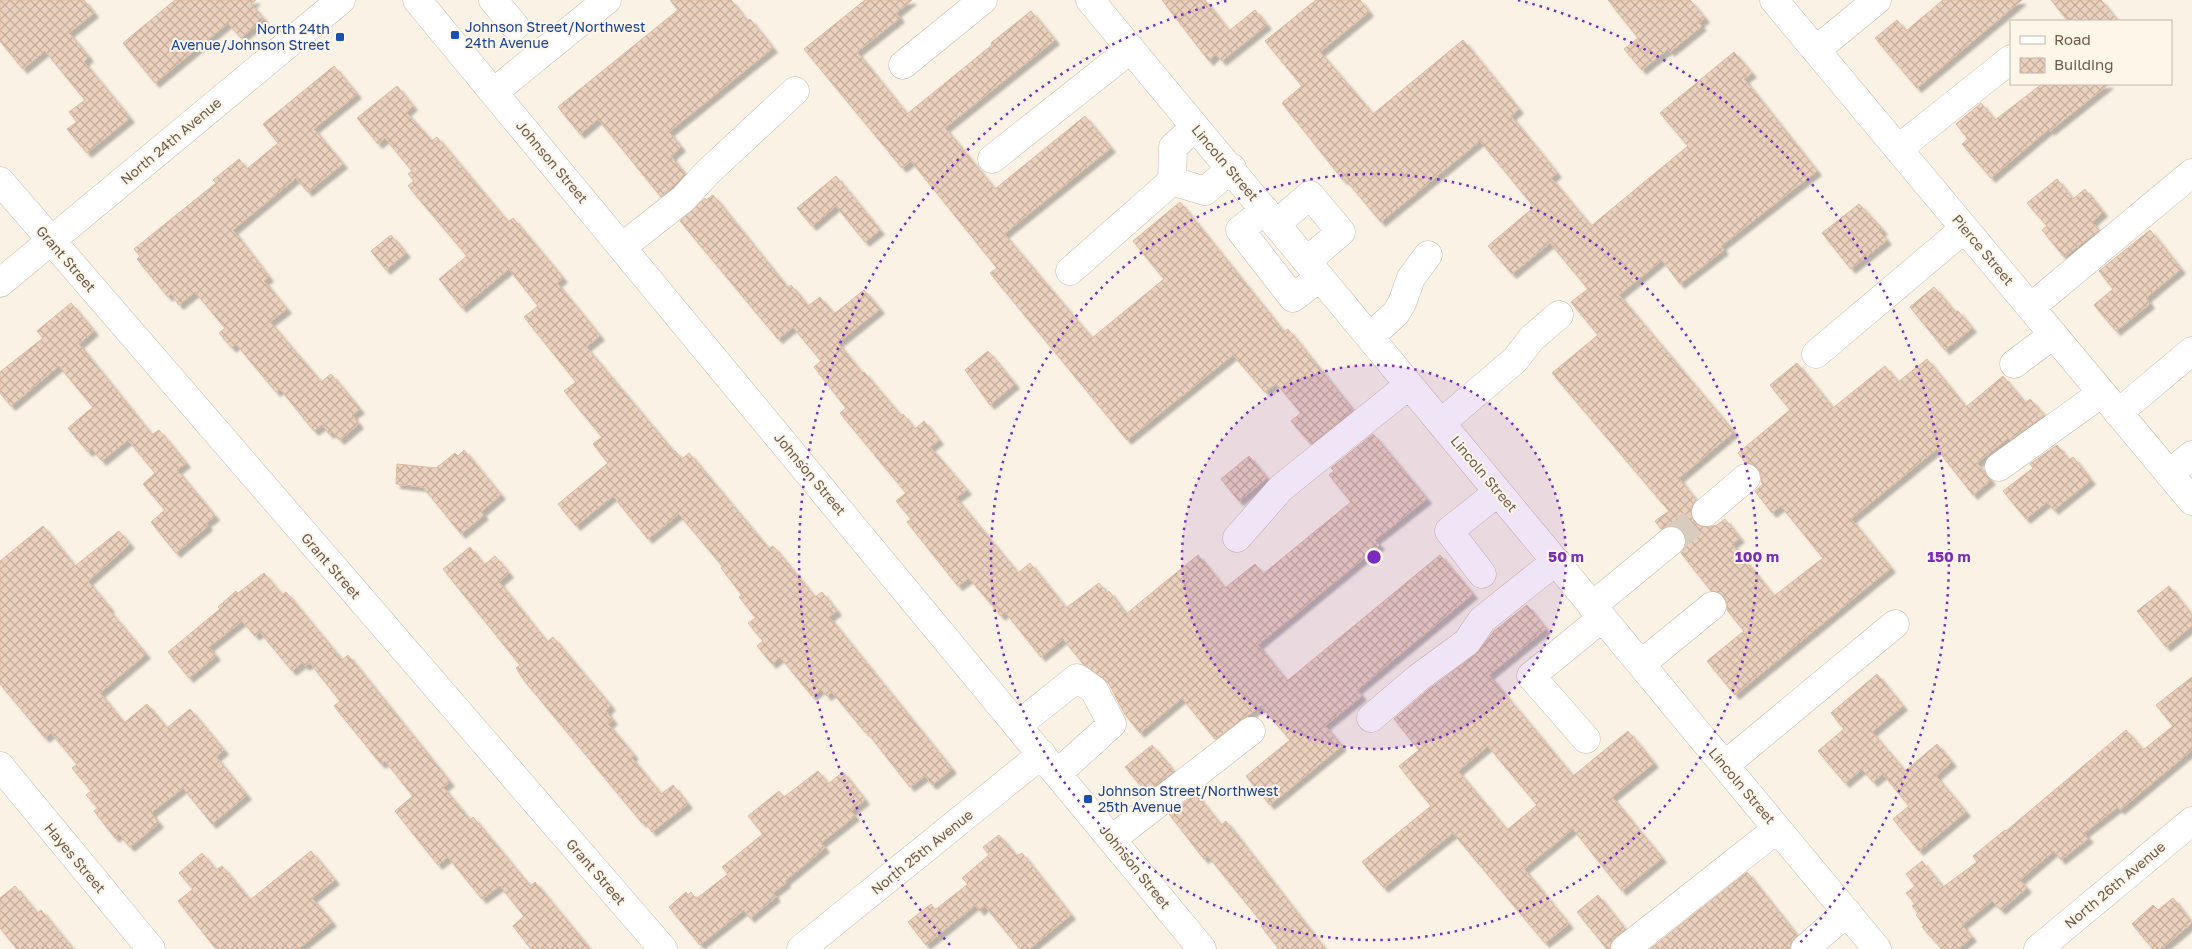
<svg xmlns="http://www.w3.org/2000/svg" width="2192" height="949" font-family="'Golos Text',sans-serif">
<style>
.building{fill:url(#building-cross-hatch);stroke:#ddbaa0;fill-rule:evenodd;filter:url(#shadow)}
.lines{fill:none;stroke-linecap:round;stroke-linejoin:round}
.minor-tunnel{stroke:#d7ccbe;stroke-width:28;stroke-dasharray:28 14;stroke-linecap:butt}
.minor-casing{stroke:#c9baab;stroke-width:29}
.minor{stroke:#fff;stroke-width:28}
.ring{fill:none;stroke:#7b2cbf;stroke-width:2.5;stroke-dasharray:2.5 5}
.transit-dot{fill:#1a4fb4;stroke:#fdf6e9;stroke-width:2}
.labels{text-anchor:middle;stroke-width:4;stroke-linejoin:round;paint-order:stroke}
.transit-label{font-size:14px;fill:#164399;stroke:#fdf6e9;text-anchor:start}
.street-label{font-size:14px;fill:#6f5a4c;stroke:#fdf6e9}
.centre{fill:#7b2cbf;stroke:#fdf6e9;stroke-width:2.5}
.ring-label{font-size:15px;text-anchor:middle;font-weight:bold;fill:#7b2cbf;stroke:#fdf6e9;stroke-width:4;stroke-linejoin:round;paint-order:stroke}
</style>
<defs>
<pattern id="building-cross-hatch" width="8" height="8" patternUnits="userSpaceOnUse" patternTransform="scale(1.25)"><rect width="8" height="8" fill="#ecd2be"/><path d="M0 0l8 8M0 8l8-8" fill="none" stroke="#c3ad9d"/></pattern>
<filter id="shadow"><feDropShadow dx="4.5" dy="4.5" stdDeviation="1" flood-color="#0004"/></filter>
</defs>
<rect width="100%" height="100%" fill="#faf2e4"/>
<!-- building -->
<path class="building" d="M 0,0 L 84,0 L 94,13 L 69,33 L 89,57 L 84,62 L 130,118 L 87,153 L 67,129 L 77,122 L 69,112 L 85,100 L 45,51 L 23,69 L 0,41 Z
M 175,0 L 256,0 L 251,4 L 264,19 L 241,38 L 228,23 L 155,83 L 123,43 Z
M 670,0 L 731,0 L 747,21 L 750,19 L 773,48 L 669,132 L 681,147 L 671,156 L 685,174 L 661,197 L 598,119 L 580,134 L 558,107 L 678,10 Z
M 865,0 L 912,0 L 896,13 L 900,18 L 857,52 L 907,114 L 992,45 L 991,43 L 1031,11 L 1055,40 L 945,128 L 995,189 L 1085,116 L 1111,148 L 1004,234 L 1092,338 L 1164,279 L 1133,241 L 1180,202 L 1284,332 L 1288,329 L 1353,410 L 1311,444 L 1291,421 L 1301,413 L 1276,383 L 1265,392 L 1233,355 L 1127,440 L 990,273 L 997,268 L 911,161 L 902,168 L 804,49 Z
M 1162,0 L 1205,0 L 1229,31 L 1255,10 L 1267,25 L 1222,61 L 1216,54 L 1209,61 Z
M 1316,0 L 1360,0 L 1369,12 L 1320,52 L 1373,114 L 1463,40 L 1519,109 L 1511,116 L 1557,173 L 1551,178 L 1591,226 L 1688,146 L 1660,113 L 1734,52 L 1752,73 L 1744,79 L 1817,171 L 1721,246 L 1724,250 L 1680,284 L 1662,260 L 1619,295 L 1734,432 L 1679,478 L 1696,500 L 1691,507 L 1691,514 L 1694,522 L 1700,526 L 1708,527 L 1717,525 L 1725,519 L 1740,538 L 1732,544 L 1774,596 L 1823,558 L 1781,506 L 1772,513 L 1755,491 L 1763,484 L 1761,482 L 1761,475 L 1758,468 L 1752,464 L 1746,463 L 1738,453 L 1790,410 L 1770,385 L 1797,363 L 1833,408 L 1885,366 L 1898,382 L 1927,359 L 1966,407 L 2003,376 L 2025,403 L 2030,399 L 2044,415 L 2010,440 L 2008,438 L 1977,463 L 1991,480 L 1973,495 L 1937,449 L 1851,519 L 1891,568 L 1735,695 L 1707,661 L 1744,631 L 1727,610 L 1727,603 L 1724,597 L 1718,592 L 1711,591 L 1681,553 L 1686,546 L 1686,538 L 1683,531 L 1676,526 L 1668,526 L 1661,529 L 1655,521 L 1669,511 L 1552,373 L 1598,335 L 1571,302 L 1588,289 L 1550,243 L 1512,274 L 1488,246 L 1534,207 L 1480,141 L 1381,222 L 1345,179 L 1343,180 L 1282,103 L 1302,86 L 1265,41 Z
M 1608,0 L 1690,0 L 1705,18 L 1699,23 L 1702,26 L 1670,52 L 1668,49 L 1642,70 L 1624,49 L 1638,38 Z
M 1943,0 L 2022,0 L 1917,88 L 1875,38 L 1897,20 L 1906,31 Z
M 2051,0 L 2101,0 L 2118,21 L 2068,21 Z
M 334,66 L 357,94 L 314,129 L 343,164 L 308,192 L 296,178 L 233,230 L 269,277 L 264,281 L 287,309 L 270,322 L 321,382 L 331,374 L 360,409 L 352,415 L 359,424 L 340,440 L 332,432 L 329,434 L 322,425 L 314,431 L 280,389 L 276,392 L 236,344 L 232,348 L 219,333 L 225,328 L 195,292 L 179,305 L 171,294 L 168,297 L 137,259 L 140,256 L 134,249 L 216,183 L 213,180 L 239,159 L 247,169 L 278,143 L 263,124 Z
M 2042,84 L 2109,84 L 2050,131 L 2049,129 L 1991,178 L 1962,144 L 1968,139 L 1956,124 L 1981,103 L 1995,120 Z
M 397,86 L 413,106 L 406,112 L 432,141 L 437,137 L 508,222 L 513,218 L 563,278 L 557,283 L 600,336 L 586,347 L 674,452 L 675,451 L 682,459 L 689,453 L 769,549 L 773,546 L 815,597 L 822,592 L 837,611 L 829,617 L 952,769 L 932,785 L 925,776 L 910,787 L 866,731 L 865,732 L 832,692 L 827,696 L 821,689 L 812,696 L 780,657 L 772,664 L 757,646 L 763,641 L 748,623 L 756,618 L 739,597 L 742,595 L 721,568 L 723,567 L 679,514 L 648,539 L 613,496 L 576,526 L 558,504 L 608,463 L 593,444 L 602,437 L 564,391 L 576,382 L 524,317 L 538,306 L 509,269 L 462,308 L 439,279 L 467,256 L 408,186 L 414,181 L 408,174 L 412,171 L 385,138 L 378,144 L 357,118 Z
M 836,176 L 880,230 L 865,242 L 836,206 L 812,226 L 797,208 Z
M 2057,179 L 2073,199 L 2085,189 L 2103,212 L 2092,222 L 2099,230 L 2064,257 L 2042,230 L 2047,226 L 2027,203 Z
M 713,195 L 788,288 L 791,285 L 808,306 L 820,297 L 834,314 L 864,290 L 880,309 L 838,343 L 862,373 L 864,372 L 901,416 L 903,414 L 915,429 L 924,421 L 939,440 L 930,447 L 967,490 L 956,498 L 1018,573 L 1030,563 L 1066,608 L 1099,583 L 1107,593 L 1109,591 L 1126,614 L 1198,555 L 1225,588 L 1255,564 L 1263,574 L 1351,502 L 1329,475 L 1334,471 L 1331,468 L 1373,434 L 1427,499 L 1375,540 L 1380,545 L 1258,645 L 1287,681 L 1440,555 L 1473,594 L 1357,690 L 1362,696 L 1325,726 L 1342,746 L 1270,805 L 1246,776 L 1290,740 L 1261,706 L 1215,739 L 1182,698 L 1140,733 L 1124,713 L 1108,682 L 1084,665 L 1063,639 L 1041,657 L 1005,612 L 1001,616 L 969,578 L 958,586 L 907,522 L 911,519 L 896,501 L 906,493 L 840,413 L 846,408 L 814,367 L 821,361 L 793,327 L 778,339 L 680,221 L 705,198 L 706,200 Z
M 1859,204 L 1883,230 L 1880,232 L 1887,240 L 1851,269 L 1822,233 Z
M 2150,230 L 2181,269 L 2146,298 L 2150,304 L 2116,331 L 2094,305 L 2113,289 L 2099,271 Z
M 391,235 L 406,253 L 386,270 L 371,251 Z
M 1934,287 L 1955,312 L 1958,311 L 1972,328 L 1945,350 L 1910,307 Z
M 71,303 L 94,331 L 79,344 L 152,435 L 159,430 L 186,463 L 177,470 L 215,516 L 206,523 L 208,526 L 176,553 L 151,522 L 165,510 L 143,484 L 155,473 L 128,440 L 102,461 L 92,449 L 88,452 L 68,428 L 93,407 L 59,366 L 11,406 L 0,393 L 0,372 L 43,338 L 37,331 Z
M 988,351 L 1015,384 L 990,405 L 965,370 Z
M 2057,445 L 2069,460 L 2073,457 L 2091,480 L 2054,510 L 2047,502 L 2026,519 L 2003,491 L 2033,468 L 2030,464 Z
M 464,450 L 501,495 L 481,512 L 484,515 L 461,534 L 423,487 L 396,484 L 397,464 L 436,468 L 455,453 L 458,456 Z
M 1249,456 L 1267,478 L 1239,501 L 1221,479 Z
M 43,526 L 75,566 L 119,531 L 130,544 L 88,581 L 110,608 L 108,609 L 146,654 L 100,693 L 124,723 L 147,704 L 167,728 L 190,709 L 224,750 L 216,757 L 247,795 L 212,824 L 183,788 L 151,813 L 159,823 L 130,847 L 119,834 L 115,838 L 94,811 L 98,808 L 86,795 L 91,791 L 72,768 L 77,764 L 51,733 L 45,738 L 0,684 L 0,561 Z
M 470,547 L 484,565 L 495,556 L 509,573 L 499,582 L 547,642 L 553,637 L 611,706 L 606,711 L 613,720 L 608,724 L 634,755 L 631,757 L 661,794 L 673,785 L 688,804 L 652,832 L 644,821 L 642,823 L 523,679 L 516,668 L 520,665 L 443,569 Z
M 264,573 L 282,595 L 286,592 L 342,660 L 348,655 L 450,782 L 443,787 L 470,820 L 473,817 L 530,886 L 535,882 L 590,949 L 531,949 L 513,926 L 524,916 L 500,886 L 482,899 L 448,857 L 438,865 L 395,811 L 413,796 L 385,761 L 381,764 L 334,706 L 340,701 L 310,663 L 305,666 L 302,663 L 292,671 L 260,632 L 255,636 L 242,621 L 209,647 L 216,656 L 189,678 L 168,652 L 220,609 L 218,607 L 236,591 L 238,593 Z
M 2169,586 L 2192,615 L 2192,626 L 2166,647 L 2137,611 Z
M 1527,605 L 1546,629 L 1489,675 L 1573,776 L 1628,731 L 1654,763 L 1612,797 L 1662,858 L 1622,891 L 1573,829 L 1524,869 L 1569,924 L 1545,943 L 1453,833 L 1384,888 L 1362,862 L 1431,806 L 1399,766 L 1419,750 L 1394,719 L 1428,690 L 1476,654 L 1494,631 ZM 1488,746 L 1537,805 L 1507,830 L 1458,771 Z
M 1877,674 L 1903,706 L 1872,732 L 1905,771 L 1937,744 L 1952,762 L 1936,776 L 1966,812 L 1919,851 L 1893,819 L 1909,806 L 1883,774 L 1873,782 L 1862,769 L 1845,783 L 1818,751 L 1844,729 L 1831,713 Z
M 2192,677 L 2192,750 L 2120,810 L 2118,807 L 2084,833 L 2089,838 L 2061,860 L 2054,851 L 2020,880 L 2027,888 L 2001,910 L 1992,901 L 1962,925 L 1972,937 L 1958,949 L 1942,949 L 1922,927 L 1924,925 L 1916,915 L 1918,913 L 1912,906 L 1915,904 L 1906,893 L 1915,886 L 1906,874 L 1922,861 L 1943,887 L 1977,862 L 1973,856 L 2005,830 L 2006,831 L 2126,730 L 2143,750 L 2173,726 L 2156,705 Z
M 1152,745 L 1174,771 L 1146,792 L 1125,767 Z
M 818,771 L 828,784 L 843,772 L 865,800 L 851,811 L 855,816 L 821,843 L 825,848 L 785,881 L 786,883 L 773,893 L 776,897 L 750,918 L 744,910 L 700,945 L 669,907 L 686,892 L 688,895 L 691,892 L 696,899 L 728,874 L 722,867 L 763,834 L 748,816 L 779,791 L 784,797 Z
M 1197,795 L 1221,825 L 1226,821 L 1325,949 L 1279,949 L 1261,926 L 1263,924 L 1208,856 L 1204,859 L 1169,814 L 1193,796 L 1195,798 Z
M 999,835 L 1017,856 L 1022,853 L 1071,915 L 1029,949 L 1020,949 L 985,906 L 980,911 L 975,905 L 926,945 L 908,922 L 931,904 L 935,910 L 968,884 L 962,878 L 989,855 L 983,847 Z
M 311,851 L 335,880 L 312,898 L 332,922 L 298,949 L 216,949 L 178,901 L 193,889 L 179,873 L 202,853 L 216,870 L 222,866 L 250,900 Z
M 1747,872 L 1797,935 L 1790,944 L 1790,949 L 1650,949 Z
M 15,886 L 37,913 L 41,910 L 73,949 L 17,949 L 0,928 L 0,898 Z
M 1598,895 L 1625,929 L 1615,937 L 1611,943 L 1610,949 L 1607,949 L 1577,912 Z
M 2173,898 L 2192,923 L 2161,949 L 2153,949 L 2132,924 L 2153,905 L 2158,910 Z"/>
<g class="lines">
<!-- minor-tunnel -->
<path class="minor-tunnel" d="M 1671,541 L 1706,512"/>
<!-- minor casing -->
<g class="minor-casing">
<path id="minor" d="M 417,0 L 1202,949
M 493,0 L 515,26
M 1090,0 L 1877,949
M 1774,0 L 2192,501
M 1816,50 L 1877,0
M 903,65 L 983,0
M 494,92 L 607,0
M 1898,149 L 2011,59
M 992,159 L 1131,49
M 0,181 L 663,949
M 1172,181 L 1205,191 L 1232,168
M 1265,210 L 1240,230 L 1293,298 L 1320,277
M 1276,224 L 1310,195 L 1341,232 L 1307,261
M 622,247 L 683,199 L 708,172 L 795,91
M 1070,271 L 1172,181 L 1173,147 L 1195,127
M 0,283 L 341,0
M 2031,307 L 2192,173
M 1370,337 L 1396,313 L 1402,303 L 1411,278 L 1428,255
M 1816,354 L 1964,229
M 2014,364 L 2053,335
M 2118,413 L 2192,351
M 1441,423 L 1515,360 L 1532,338 L 1559,315
M 1999,467 L 2102,393
M 2169,474 L 2192,455
M 1706,512 L 1746,478
M 1237,538 L 1281,488 L 1409,385
M 1482,574 L 1449,531 L 1498,492
M 1592,606 L 1671,541
M 1641,664 L 1712,606
M 1371,718 L 1418,678 L 1467,642 L 1482,620 L 1556,561
M 1018,725 L 1077,678 L 1094,690 L 1112,724 L 1058,773
M 1586,739 L 1531,676 L 1602,618
M 1725,765 L 1895,624
M 0,766 L 151,949
M 1112,839 L 1251,731
M 801,949 L 1042,754
M 1625,949 L 1777,829
M 1805,949 L 1847,912
M 2038,949 L 2192,821"/>
</g>
<!-- minor -->
<use href="#minor" class="minor"/>
</g>
<!-- distance rings -->
<circle cx="1374" cy="557" r="192" fill="#7b2cbf" fill-opacity=".12"/>
<g class="ring">
<circle cx="1374" cy="557" r="192"/>
<circle cx="1374" cy="557" r="383"/>
<path d="M950 945A575 575 0 0 1 1230 0M1518 0A575 575 0 0 1 1798 945"/>
</g>
<!-- markers -->
<g class="transit-dot">
<rect x="450" y="30" width="10" height="10" rx="2.5"/>
<rect x="335" y="32" width="10" height="10" rx="2.5"/>
<rect x="1083" y="794" width="10" height="10" rx="2.5"/>
</g>
<g class="labels">
<!-- transit labels -->
<g class="transit-label">
<text x="465" y="32">Johnson Street/Northwest<tspan x="465" dy="16">24th Avenue</tspan></text>
<text x="330" y="34" text-anchor="end">North 24th<tspan x="330" dy="16">Avenue/Johnson Street</tspan></text>
<text x="1098" y="796">Johnson Street/Northwest<tspan x="1098" dy="16">25th Avenue</tspan></text>
</g>
<!-- street labels -->
<g class="street-label">
<text transform="translate(171 141) rotate(-40)" y="5">North 24th Avenue</text>
<text transform="translate(552 162) rotate(50)" y="5">Johnson Street</text>
<text transform="translate(1225 163) rotate(50)" y="5">Lincoln Street</text>
<text transform="translate(1983 250) rotate(50)" y="5">Pierce Street</text>
<text transform="translate(66 259) rotate(49)" y="5">Grant Street</text>
<text transform="translate(810 474) rotate(50)" y="5">Johnson Street</text>
<text transform="translate(1484 474) rotate(50)" y="5">Lincoln Street</text>
<text transform="translate(331 566) rotate(49)" y="5">Grant Street</text>
<text transform="translate(1742 786) rotate(50)" y="5">Lincoln Street</text>
<text transform="translate(922 852) rotate(-39)" y="5">North 25th Avenue</text>
<text transform="translate(75 858) rotate(50)" y="5">Hayes Street</text>
<text transform="translate(1135 867) rotate(51)" y="5">Johnson Street</text>
<text transform="translate(596 872) rotate(49)" y="5">Grant Street</text>
<text transform="translate(2115 885) rotate(-40)" y="5">North 26th Avenue</text>
</g>
</g>
<circle cx="1374" cy="557" r="8" class="centre"/>
<g class="ring-label">
<text x="1566" y="562">50 m</text>
<text x="1757" y="562">100 m</text>
<text x="1949" y="562">150 m</text>
</g>
<!-- legend -->
<rect x="2010" y="20" width="162" height="65" fill="#fdf6e9" stroke="#c4b8aa"/>
<rect x="2020" y="36" width="25" height="8" fill="#ffffff" stroke="#c4b8aa"/>
<text x="2054" y="45" font-size="15" fill="#6f5a4c">Road</text>
<rect x="2020" y="58" width="25" height="15" fill="url(#building-cross-hatch)" stroke="#c4b8aa"/>
<text x="2054" y="70" font-size="15" fill="#6f5a4c">Building</text>
</svg>
